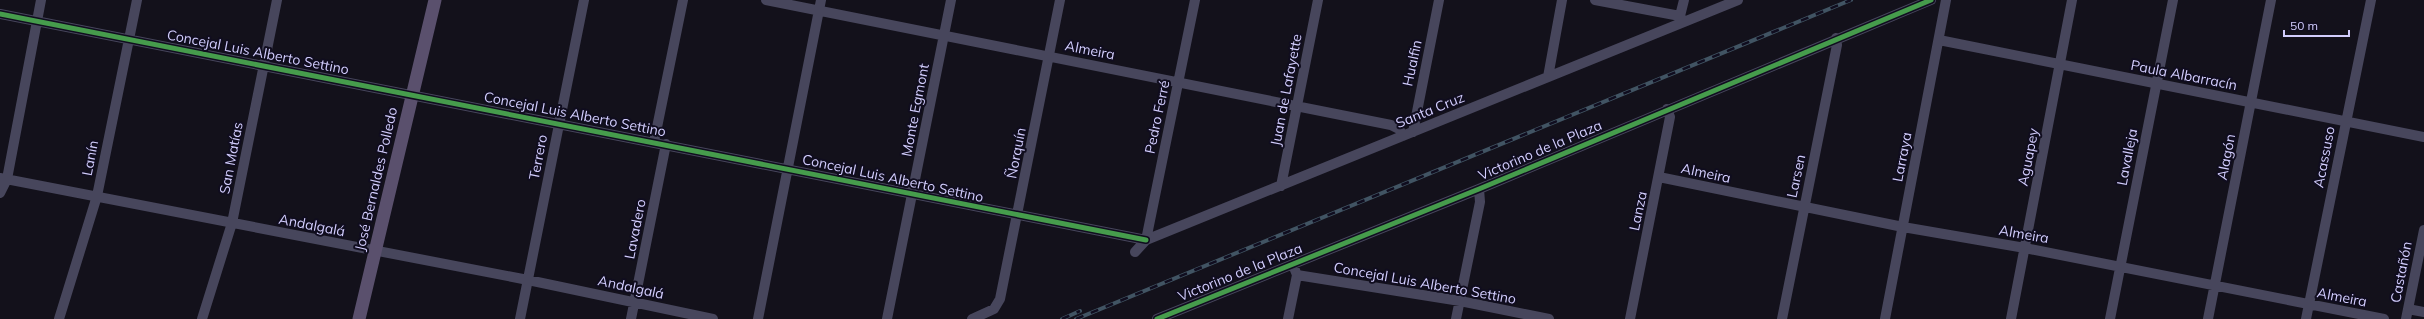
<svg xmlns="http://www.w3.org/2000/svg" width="2424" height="319" font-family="Mulish,sans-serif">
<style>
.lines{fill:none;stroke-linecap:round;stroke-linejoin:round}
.minor{stroke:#47465c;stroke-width:10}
.major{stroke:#5a506d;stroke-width:13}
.rail-casing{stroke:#415463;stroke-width:4}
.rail{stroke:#100d1f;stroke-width:2.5;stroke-dasharray:8;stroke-linecap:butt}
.cycleway-casing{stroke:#100d1f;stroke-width:8}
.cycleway{stroke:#469c4c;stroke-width:5}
.labels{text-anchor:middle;stroke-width:4;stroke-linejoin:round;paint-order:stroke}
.street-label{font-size:14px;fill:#d2cdfd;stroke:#100d1f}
</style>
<rect width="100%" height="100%" fill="#13111b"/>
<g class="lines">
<!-- minor -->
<path class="minor" d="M 766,0 L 1391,125 L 1399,129 L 1403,136
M 1595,0 L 1680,16
M 0,14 L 1146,240
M 1683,21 L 1680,16 L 1684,0
M 1939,40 L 2424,137
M 1548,77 L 1562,0
M 1413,132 L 1439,0
M 654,142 L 683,0
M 1659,177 L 1903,227 L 2025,248 L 2384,319
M 0,178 L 528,280 L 713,319
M 1281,186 L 1318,0
M 0,193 L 7,179 L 41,0
M 1146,240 L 1195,0
M 1135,252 L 1146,240 L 1738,0
M 1297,275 L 1460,301 L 1549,319
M 2408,309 L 2424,312
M 59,319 L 97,196 L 137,0
M 202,319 L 232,223 L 277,0
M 520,319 L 584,0
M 631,319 L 666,144
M 758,319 L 821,0
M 887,319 L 951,0
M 972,319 L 994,309 L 1000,299 L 1060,0
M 1157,319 L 1479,189 L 1931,0
M 1288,319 L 1297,275 L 1295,270
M 1456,319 L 1480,202 L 1479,189
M 1630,319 L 1670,117 L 1667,109
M 1782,319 L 1837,45 L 1836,38
M 1885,319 L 1946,0
M 2011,319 L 2072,0
M 2110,319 L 2173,0
M 2208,319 L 2271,0
M 2306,319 L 2371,0
M 2406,319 L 2424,230"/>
<!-- major -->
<path class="major" d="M 359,319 L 435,0"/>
<!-- rail casing -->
<g class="rail-casing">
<path id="rail" d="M 1062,319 L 1080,311
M 1076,319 L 1851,0"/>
</g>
<!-- rail -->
<use href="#rail" class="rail"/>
<!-- cycleway casing -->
<g class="cycleway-casing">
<path id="cycleway" d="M 0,14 L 1146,240
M 1157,319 L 1479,189 L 1931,0"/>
</g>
<!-- cycleway -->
<use href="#cycleway" class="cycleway"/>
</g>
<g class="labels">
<!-- street labels -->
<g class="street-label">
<text transform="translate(1090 50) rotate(11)" y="5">Almeira</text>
<text transform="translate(258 52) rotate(11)" y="5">Concejal Luis Alberto Settino</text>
<text transform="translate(1412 63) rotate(-78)" y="5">Hualfin</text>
<text transform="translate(2184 75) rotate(11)" y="5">Paula Albarracín</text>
<text transform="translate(1286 90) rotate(-79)" y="5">Juan de Lafayette</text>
<text transform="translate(915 110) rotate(-79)" y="5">Monte Egmont</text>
<text transform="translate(1430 110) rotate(-22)" y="5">Santa Cruz</text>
<text transform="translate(575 114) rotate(11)" y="5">Concejal Luis Alberto Settino</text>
<text transform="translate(1157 117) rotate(-78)" y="5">Pedro Ferré</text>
<text transform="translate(1540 150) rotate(-23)" y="5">Victorino de la Plaza</text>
<text transform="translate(1016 153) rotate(-79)" y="5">Ñorquín</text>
<text transform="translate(538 157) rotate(-79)" y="5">Terrero</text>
<text transform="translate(1902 157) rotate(-79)" y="5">Larraya</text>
<text transform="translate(2028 157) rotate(-79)" y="5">Aguapey</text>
<text transform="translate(2127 157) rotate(-79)" y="5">Lavalleja</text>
<text transform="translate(2226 157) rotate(-79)" y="5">Alagón</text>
<text transform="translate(2324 157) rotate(-79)" y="5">Acassuso</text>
<text transform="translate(90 158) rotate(-79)" y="5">Lanín</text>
<text transform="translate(231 158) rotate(-79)" y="5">San Matías</text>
<text transform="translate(1706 173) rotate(12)" y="5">Almeira</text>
<text transform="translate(1796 176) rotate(-78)" y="5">Larsen</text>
<text transform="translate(893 178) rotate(12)" y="5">Concejal Luis Alberto Settino</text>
<text transform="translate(376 179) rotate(-77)" y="5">José Bernaldes Polledo</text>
<text transform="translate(1638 211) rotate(-78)" y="5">Lanza</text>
<text transform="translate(312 225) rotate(11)" y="5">Andalgalá</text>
<text transform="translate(635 229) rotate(-79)" y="5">Lavadero</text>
<text transform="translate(2024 234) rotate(10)" y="5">Almeira</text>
<text transform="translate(1240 272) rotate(-22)" y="5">Victorino de la Plaza</text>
<text transform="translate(2401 272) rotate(-79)" y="5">Castañón</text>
<text transform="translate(1425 283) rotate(10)" y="5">Concejal Luis Alberto Settino</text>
<text transform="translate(631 287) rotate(12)" y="5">Andalgalá</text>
<text transform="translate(2342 297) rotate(11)" y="5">Almeira</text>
</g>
</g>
<!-- scale -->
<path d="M2284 30v6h65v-6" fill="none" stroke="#d2cdfd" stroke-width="2"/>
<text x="2290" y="30" font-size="12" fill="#d2cdfd" stroke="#100d1f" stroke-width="3" paint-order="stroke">50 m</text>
</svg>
